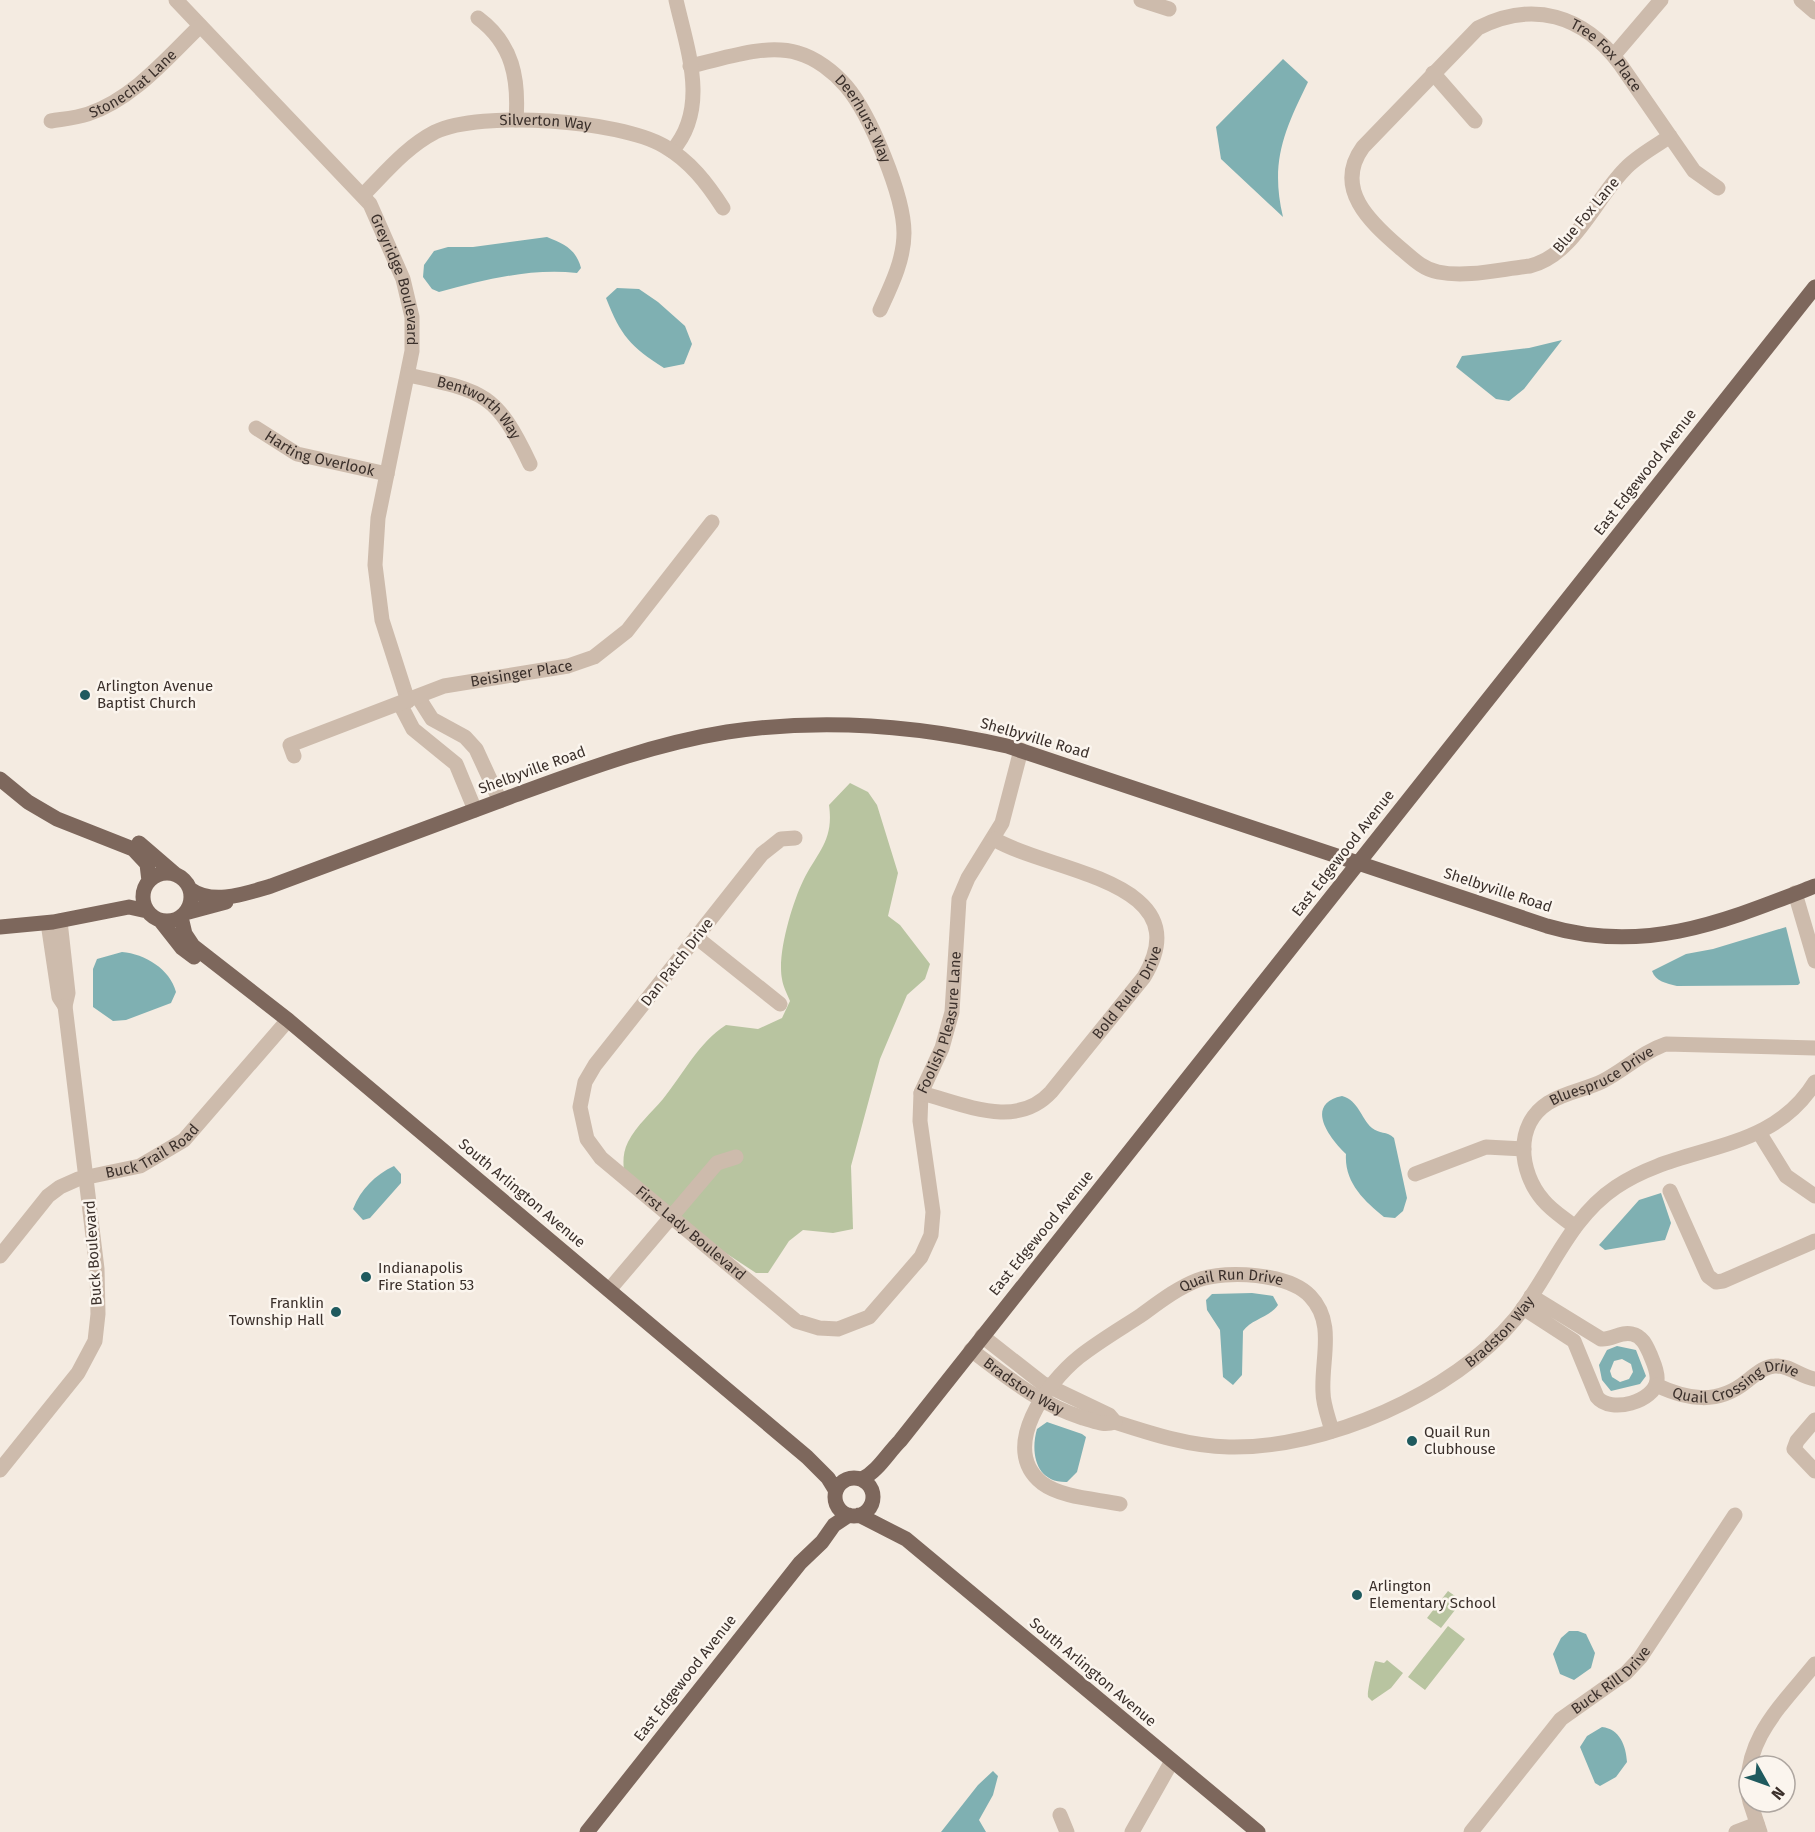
<svg xmlns="http://www.w3.org/2000/svg" width="1815" height="1832" font-family="'Fira Sans',sans-serif">
<style>
.green{fill:#b8c4a0}
.water{fill:#7fb0b2;fill-rule:evenodd}
.lines{fill:none;stroke-linecap:round;stroke-linejoin:round}
.minor{stroke:#cdbbac;stroke-width:15}
.major{stroke:#7d675c;stroke-width:15}
.poi-dot{fill:#1f5a5e;stroke:#fbf5ee;stroke-width:2}
.labels{text-anchor:middle;stroke-width:5;stroke-linejoin:round;paint-order:stroke}
.street-label{font-size:15px;fill:#3b302b;stroke:#fbf5ee}
.poi-label{font-size:15px;fill:#3b302b;stroke:#fbf5ee;text-anchor:start}
</style>
<rect width="100%" height="100%" fill="#f4ebe1"/>
<!-- green -->
<path class="green" d="M 850,783 L 868,792 L 877,805 L 898,873 L 888,916 L 900,925 L 930,964 L 925,979 L 907,995 L 880,1059 L 851,1166 L 853,1229 L 833,1233 L 803,1230 L 789,1241 L 768,1273 L 756,1273 L 671,1217 L 625,1178 C 623,1165 622,1154 628,1142 C 637,1125 651,1113 663,1099 C 684,1073 698,1043 726,1025 L 758,1029 L 782,1018 L 790,1001 C 787,994 783,986 782,979 C 777,954 792,904 803,881 C 818,851 834,841 829,805 Z
M 1448,1591 L 1462,1601 L 1441,1628 L 1427,1618 Z
M 1448,1626 L 1465,1639 L 1425,1690 L 1408,1677 Z
M 1387,1660 L 1403,1673 L 1391,1688 L 1372,1701 L 1368,1697 C 1367,1691 1373,1667 1375,1661 L 1384,1663 Z"/>
<!-- water -->
<path class="water" d="M 1283,59 L 1308,82 C 1284,131 1270,162 1283,217 L 1221,159 L 1216,127 Z
M 547,237 C 564,244 576,249 581,268 L 577,273 C 529,268 484,280 439,292 L 432,289 L 423,277 L 424,265 L 434,251 L 448,247 L 473,247 Z
M 617,288 L 639,289 L 658,302 L 685,326 L 692,344 L 684,364 L 664,368 C 630,346 621,336 606,298 Z
M 1562,340 L 1524,389 L 1509,401 L 1496,399 L 1456,367 L 1462,356 L 1529,348 Z
M 1786,927 L 1800,983 L 1798,985 L 1677,986 C 1666,983 1656,982 1652,971 L 1686,954 L 1713,949 Z
M 122,952 C 145,954 170,969 176,992 L 171,1003 L 126,1020 L 113,1021 L 93,1007 L 93,969 L 97,959 Z
M 1342,1096 C 1359,1101 1360,1117 1372,1128 C 1379,1134 1387,1131 1394,1138 L 1407,1198 L 1403,1211 L 1395,1218 L 1384,1217 C 1364,1201 1344,1182 1346,1154 C 1329,1138 1304,1104 1342,1096 Z
M 394,1166 L 401,1174 L 401,1183 L 370,1218 L 363,1220 L 353,1209 C 361,1189 375,1175 394,1166 Z
M 1661,1193 L 1671,1223 L 1665,1240 L 1605,1250 L 1599,1245 L 1639,1200 Z
M 1252,1293 L 1273,1296 L 1278,1305 C 1270,1317 1252,1319 1243,1331 L 1242,1375 L 1233,1385 L 1223,1377 L 1220,1330 L 1207,1310 L 1206,1300 L 1212,1294 Z
M 1617,1346 L 1636,1350 L 1646,1376 L 1640,1384 L 1611,1391 L 1602,1380 L 1599,1365 L 1607,1350 ZM 1622,1359 L 1631,1364 L 1633,1372 L 1629,1379 L 1620,1382 L 1612,1377 L 1610,1371 L 1614,1361 Z
M 1047,1422 L 1082,1434 L 1086,1437 L 1077,1472 L 1067,1482 C 1036,1483 1030,1453 1037,1429 Z
M 1569,1631 L 1578,1631 L 1586,1634 L 1595,1653 L 1591,1668 L 1574,1680 L 1560,1674 L 1553,1654 L 1561,1638 Z
M 1602,1727 C 1620,1729 1626,1746 1627,1762 L 1616,1777 L 1600,1786 L 1595,1783 L 1580,1747 L 1587,1736 Z
M 993,1771 L 998,1776 L 993,1795 L 979,1820 L 986,1832 L 941,1832 L 978,1785 Z"/>
<g class="lines">
<!-- minor -->
<g class="minor">
<path id="s1" d="M 176,0 L 370,204 L 403,279 L 412,317 L 412,351 L 378,518 L 375,565 L 382,620 L 408,701"/>
<path d="M 1141,0 L 1169,9"/>
<path d="M 1801,0 L 1815,12"/>
<path d="M 478,18 C 513,44 519,79 516,120"/>
<path d="M 1614,55 L 1661,0"/>
<path id="s2" d="M 690,66 C 723,59 765,43 798,53 C 816,58 834,72 846,86 C 870,114 904,196 904,233 C 904,260 891,286 880,310"/>
<path d="M 1433,73 L 1475,121"/>
<path id="s3" d="M 51,121 C 63,119 76,118 88,114 C 133,99 167,58 200,26"/>
<path id="s4" d="M 1670,136 C 1655,147 1637,156 1625,169 C 1595,199 1574,255 1530,266 C 1501,269 1467,278 1438,272 C 1422,269 1411,257 1399,247 C 1370,222 1333,188 1363,147 L 1478,28 C 1533,0 1583,15 1620,64 L 1694,171 L 1718,188"/>
<path d="M 672,151 C 710,108 687,49 676,0"/>
<path id="s5" d="M 363,195 C 385,173 406,147 435,132 C 481,110 619,120 664,146 C 690,161 707,183 723,208"/>
<path id="s6" d="M 408,375 C 483,391 496,392 530,464"/>
<path id="s7" d="M 256,428 L 297,454 L 387,474"/>
<path d="M 418,697 L 432,719 L 465,737 L 476,749 L 500,801"/>
<path d="M 400,704 L 413,729 L 456,764 L 475,810"/>
<path id="s8" d="M 294,756 L 290,745 L 444,686 L 568,666 L 594,657 L 627,631 L 712,522"/>
<path id="s9" d="M 795,838 L 781,839 L 762,854 L 595,1065 L 585,1082 L 580,1107 L 587,1139 L 601,1158 L 796,1321 L 819,1328 L 838,1329 L 869,1317 L 921,1257 L 931,1235 L 933,1212 L 920,1121 L 921,1093 L 942,1048 L 952,1012 L 959,899 L 968,878 L 1002,823 L 1021,750"/>
<path d="M 1795,893 L 1815,961"/>
<path d="M 48,923 L 59,997 L 65,1006 L 68,993 L 60,921"/>
<path d="M 696,937 L 780,1004"/>
<path id="s10" d="M 921,1093 C 964,1104 1016,1130 1051,1092 L 1144,977 C 1202,880 1048,872 994,839"/>
<path d="M 1760,1134 L 1786,1176 L 1815,1196"/>
<path d="M 1415,1174 L 1486,1147 L 1524,1149"/>
<path d="M 1670,1191 L 1708,1276 L 1716,1282 L 1723,1281 L 1815,1241"/>
<path id="s11" d="M 1575,1227 C 1564,1218 1552,1211 1543,1200 C 1519,1172 1514,1125 1548,1103 C 1565,1092 1585,1090 1603,1081 C 1625,1070 1642,1052 1666,1044 L 1815,1048"/>
<path id="s12" d="M 0,1256 L 48,1196 L 60,1187 L 78,1179 L 140,1166 L 184,1140 L 288,1020"/>
<path d="M 609,1290 L 717,1163 L 736,1157"/>
<path d="M 1523,1308 L 1574,1341 L 1597,1397 C 1610,1414 1655,1402 1657,1380 C 1658,1371 1653,1362 1650,1354 C 1646,1345 1642,1336 1632,1334 C 1621,1331 1612,1340 1601,1339 L 1531,1296"/>
<path id="s13" d="M 982,1336 L 1042,1383 L 1109,1415 L 1115,1422 C 1152,1434 1189,1446 1229,1447 C 1325,1449 1453,1394 1515,1319 C 1550,1276 1568,1219 1616,1187 C 1682,1142 1770,1156 1815,1082"/>
<path id="s14" d="M 971,1350 C 1007,1377 1039,1404 1083,1418 C 1095,1421 1102,1426 1115,1422"/>
<path id="s15" d="M 1656,1385 C 1688,1400 1718,1405 1747,1381 C 1755,1375 1764,1366 1775,1366 C 1789,1365 1801,1377 1815,1379"/>
<path d="M 1815,1420 L 1797,1441 L 1794,1449 L 1815,1471"/>
<path d="M 0,1470 L 78,1373 L 95,1341 L 98,1314 L 97,1269 L 65,1006"/>
<path id="s16" d="M 1120,1504 C 1097,1499 1062,1498 1042,1483 C 998,1448 1048,1382 1079,1357 C 1098,1342 1120,1329 1140,1316 C 1158,1303 1177,1288 1198,1280 C 1227,1270 1288,1273 1310,1296 C 1336,1323 1321,1359 1323,1392 C 1323,1405 1329,1419 1332,1431"/>
<path d="M 1749,1798 C 1741,1741 1782,1705 1815,1664"/>
<path d="M 1750,1802 L 1760,1832"/>
<path d="M 1060,1815 L 1067,1832"/>
<path d="M 1132,1832 L 1172,1761"/>
<path id="s17" d="M 1471,1832 L 1561,1719 L 1626,1673 L 1640,1658 L 1735,1515"/>
<path d="M 1736,1832 L 1757,1824"/>
</g>
<!-- major -->
<path class="major" d="M 0,779 L 28,802 L 57,819 L 133,849 L 147,864 L 149,881
M 139,843 L 175,874
M143 897a24 24 0 1 1 48 0a24 24 0 1 1-48 0Z
M 190,889 C 213,906 247,893 271,886 C 351,856 430,827 510,797 C 581,771 652,744 727,732 C 821,718 915,725 1007,746 L 1547,926 C 1645,955 1725,921 1815,886
M 185,913 L 226,902
M 181,917 L 185,934 L 193,946 L 288,1020 L 807,1457 L 828,1478 L 836,1491
M 160,920 L 182,948 L 194,957
M 0,927 L 53,922 L 129,907 L 147,911
M835 1497a19 19 0 1 1 38 0a19 19 0 1 1-38 0Z
M 862,1479 C 878,1471 887,1454 900,1441 L 1815,287
M 859,1515 L 906,1539 L 1258,1832
M 587,1832 L 800,1563 L 822,1542 L 834,1525 L 849,1515"/>
</g>
<!-- markers -->
<g class="poi-dot">
<circle cx="85" cy="695" r="6"/>
<circle cx="366" cy="1277" r="6"/>
<circle cx="336" cy="1312" r="6"/>
<circle cx="1412" cy="1441" r="6"/>
<circle cx="1357" cy="1595" r="6"/>
</g>
<g class="labels">
<!-- street labels -->
<g class="street-label">
<text dy="5" stroke="none"><textPath href="#s4" startOffset="764">Tree Fox Place</textPath></text>
<text dy="5" stroke="none"><textPath href="#s3" startOffset="92">Stonechat Lane</textPath></text>
<text dy="5" stroke="none"><textPath href="#s2" startOffset="206">Deerhurst Way</textPath></text>
<text dy="5" stroke="none"><textPath href="#s5" startOffset="208">Silverton Way</textPath></text>
<text transform="translate(1586 215) rotate(-50)" y="5">Blue Fox Lane</text>
<text dy="5" stroke="none"><textPath href="#s1" startOffset="362">Greyridge Boulevard</textPath></text>
<text dy="5" stroke="none"><textPath href="#s6" startOffset="81">Bentworth Way</textPath></text>
<text dy="5" stroke="none"><textPath href="#s7" startOffset="70">Harting Overlook</textPath></text>
<text transform="translate(1645 472) rotate(-52)" y="5">East Edgewood Avenue</text>
<text dy="5" stroke="none"><textPath href="#s8" startOffset="255">Beisinger Place</textPath></text>
<text transform="translate(1035 738) rotate(16)" y="5">Shelbyville Road</text>
<text transform="translate(532 770) rotate(-20)" y="5">Shelbyville Road</text>
<text transform="translate(1343 853) rotate(-52)" y="5">East Edgewood Avenue</text>
<text transform="translate(1498 890) rotate(18)" y="5">Shelbyville Road</text>
<text transform="translate(677 962) rotate(-52)" y="5">Dan Patch Drive</text>
<text dy="5" stroke="none"><textPath href="#s10" startOffset="264">Bold Ruler Drive</textPath></text>
<text dy="5" stroke="none"><textPath href="#s9" startOffset="1060">Foolish Pleasure Lane</textPath></text>
<text dy="5" stroke="none"><textPath href="#s11" startOffset="212">Bluespruce Drive</textPath></text>
<text dy="5" stroke="none"><textPath href="#s12" startOffset="192">Buck Trail Road</textPath></text>
<text transform="translate(522 1193) rotate(40)" y="5">South Arlington Avenue</text>
<text transform="translate(1041 1233) rotate(-51)" y="5">East Edgewood Avenue</text>
<text dy="5" stroke="none"><textPath href="#s9" startOffset="526">First Lady Boulevard</textPath></text>
<text transform="translate(93 1253) rotate(-94)" y="5">Buck Boulevard</text>
<text dy="5" stroke="none"><textPath href="#s16" startOffset="406">Quail Run Drive</textPath></text>
<text dy="5" stroke="none"><textPath href="#s13" startOffset="579">Bradston Way</textPath></text>
<text dy="5" stroke="none"><textPath href="#s15" startOffset="86">Quail Crossing Drive</textPath></text>
<text dy="5" stroke="none"><textPath href="#s14" startOffset="64">Bradston Way</textPath></text>
<text transform="translate(1093 1672) rotate(40)" y="5">South Arlington Avenue</text>
<text transform="translate(685 1678) rotate(-52)" y="5">East Edgewood Avenue</text>
<text dy="5" stroke="none"><textPath href="#s17" startOffset="208">Buck Rill Drive</textPath></text>
</g>
<!-- poi labels -->
<g class="poi-label">
<text x="97" y="691">Arlington Avenue<tspan x="97" dy="17">Baptist Church</tspan></text>
<text x="378" y="1273">Indianapolis<tspan x="378" dy="17">Fire Station 53</tspan></text>
<text x="324" y="1308" text-anchor="end">Franklin<tspan x="324" dy="17">Township Hall</tspan></text>
<text x="1424" y="1437">Quail Run<tspan x="1424" dy="17">Clubhouse</tspan></text>
<text x="1369" y="1591">Arlington<tspan x="1369" dy="17">Elementary School</tspan></text>
</g>
</g>
<!-- north arrow -->
<g transform="translate(1767 1784) rotate(130)"><circle r="28" fill="#fbf5ee" stroke="#aea6a0" stroke-width="1.5"/>
<path d="M0-4.5L10 22L0 15L-10 22Z" fill="#1f5a5e"/>
<text y="-9" font-size="16" font-weight="bold" text-anchor="middle" fill="#3b302b">N</text>
</g>
</svg>
